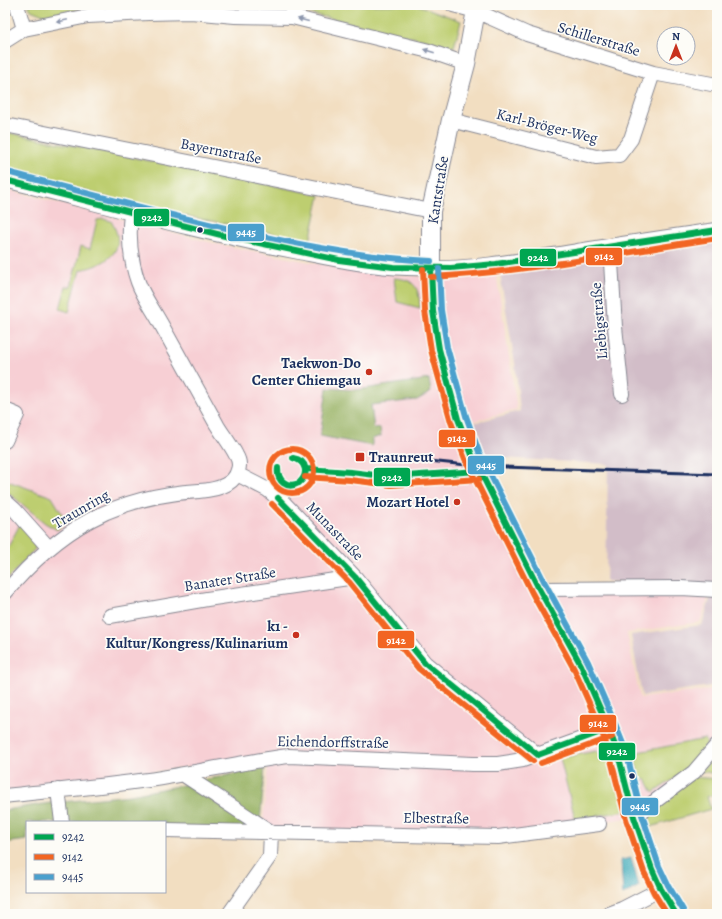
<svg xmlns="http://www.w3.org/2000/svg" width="722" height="919" font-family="Alegreya,serif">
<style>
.built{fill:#f7cfd4}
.industrial{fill:#d2bdc8}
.green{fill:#bdce70;stroke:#6c7e67}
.forest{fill:#96b162;stroke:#587060}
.water{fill:#3aa9b8;stroke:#2a6c8b}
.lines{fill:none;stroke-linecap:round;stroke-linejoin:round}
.minor-casing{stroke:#868690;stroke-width:16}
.major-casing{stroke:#868690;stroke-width:20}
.minor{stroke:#fff;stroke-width:14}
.major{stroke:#fff;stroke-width:18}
.rail{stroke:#1b2f5e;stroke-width:3}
.bus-1-casing{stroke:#fdfcf7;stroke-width:9}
.bus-2-casing{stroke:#fdfcf7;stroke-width:9}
.bus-3-casing{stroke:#fdfcf7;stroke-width:9}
.bus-1{stroke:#00a651;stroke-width:6}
.bus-2{stroke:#f26522;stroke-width:6}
.bus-3{stroke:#4ba0cd;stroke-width:6}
.oneway{fill:#8d97ae}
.bus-dot{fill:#1b2f5e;stroke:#fdfcf7;stroke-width:1.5}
.poi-dot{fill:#c8321e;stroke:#fdfcf7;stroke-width:1.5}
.labels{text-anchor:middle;stroke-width:3.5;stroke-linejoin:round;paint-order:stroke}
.street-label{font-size:15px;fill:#1b2f5e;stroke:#fdfcf7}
.poi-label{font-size:15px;font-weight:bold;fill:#1b2f5e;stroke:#fdfcf7;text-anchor:end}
.line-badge{stroke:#fdfcf7;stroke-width:1.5}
.badge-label{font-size:11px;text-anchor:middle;font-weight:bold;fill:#fff}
</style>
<rect width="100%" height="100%" fill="#fdfcf7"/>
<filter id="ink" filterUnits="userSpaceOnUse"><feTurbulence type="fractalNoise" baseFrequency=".025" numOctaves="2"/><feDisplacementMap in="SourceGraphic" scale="8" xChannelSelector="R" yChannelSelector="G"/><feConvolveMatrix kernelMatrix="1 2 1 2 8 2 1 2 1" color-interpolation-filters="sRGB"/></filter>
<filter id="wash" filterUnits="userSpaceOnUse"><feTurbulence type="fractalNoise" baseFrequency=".012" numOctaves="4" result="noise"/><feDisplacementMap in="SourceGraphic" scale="16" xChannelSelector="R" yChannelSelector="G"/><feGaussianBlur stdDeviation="0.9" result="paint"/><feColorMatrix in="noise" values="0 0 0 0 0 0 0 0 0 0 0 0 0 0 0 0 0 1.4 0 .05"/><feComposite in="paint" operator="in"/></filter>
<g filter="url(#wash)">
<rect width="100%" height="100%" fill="#f2dec1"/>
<!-- built -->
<path class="built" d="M 5,189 L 217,244 L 314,263 L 407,276 L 450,276 L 496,272 L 517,409 L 471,422 L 484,459 L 541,585 L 711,591 L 700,622 L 627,633 L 640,698 L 717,689 L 717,745 L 634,817 L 498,837 L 262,833 L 269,753 L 217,763 L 5,792 Z"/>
<!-- industrial -->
<path class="industrial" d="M 717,235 L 717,685 L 642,696 L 631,635 L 702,625 L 713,589 L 606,581 L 608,464 L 486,457 L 473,423 L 520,411 L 515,363 L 499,268 L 628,256 L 677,241 Z"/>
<!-- green -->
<path class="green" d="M 28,5 L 136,5 C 102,5 80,6 48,17 L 31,10 Z
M 303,5 L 418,5 L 461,21 L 454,47 L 303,12 Z
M 5,132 L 320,195 L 310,241 L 133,205 L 5,168 Z
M 103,219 L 111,221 C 129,250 108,264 80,270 L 69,312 L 60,309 L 66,286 L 71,287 L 81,246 L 90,249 L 97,220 Z
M 394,278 C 415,279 419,287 420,308 L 397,302 Z
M 5,480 L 52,497 L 67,522 L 57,530 L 45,523 L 5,490 Z
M 21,522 L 36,538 L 35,549 L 5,582 L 5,553 Z
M 705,739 L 707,744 L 690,768 L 653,793 L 646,779 L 640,781 L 633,753 Z
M 596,751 L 613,764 L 627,811 L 575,819 L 560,758 Z
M 717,756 L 717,774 L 700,771 Z
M 692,777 L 717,779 L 717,793 L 707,797 L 711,809 L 650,827 L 645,813 Z"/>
<!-- forest -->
<path class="forest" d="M 429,379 L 431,392 L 417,400 L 371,405 L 374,429 L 380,428 L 381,436 L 372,439 L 372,446 L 320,436 L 327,388 L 356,390 Z
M 265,768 L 260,822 L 198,781 Z
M 188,784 L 257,830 L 165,828 L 165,822 L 64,822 L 62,802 L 130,795 Z
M 57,802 L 60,822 L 27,822 L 27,840 L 5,843 L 5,810 Z"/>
<!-- water -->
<path class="water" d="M 631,858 L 639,886 L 623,895 L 621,860 Z"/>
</g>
<g filter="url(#ink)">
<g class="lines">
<!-- minor casing -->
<g class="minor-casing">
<path id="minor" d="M 453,5 L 476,11 L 527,34 L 653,73 L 717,85
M 24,29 L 88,16 L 148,13 L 191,12 L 235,16 L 292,17 L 429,51 L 466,64
M 5,41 L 24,29 L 17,5
M 451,120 L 596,157 L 619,155 L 631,139 L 653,73
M 5,125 L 431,211
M 5,180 C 103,205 199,233 299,252 C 334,259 370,267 407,268 C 466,271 525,260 584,250 C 628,243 673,236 717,230
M 610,246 L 615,327 L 622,394
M 5,410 L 17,415 L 5,441
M 237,474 L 268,490 L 285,504 L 355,577 L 425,663 L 538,755
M 5,501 L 15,510 L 49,548
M 539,589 L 681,588 L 717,590
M 5,593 C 59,529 114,496 199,491 C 213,490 234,487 238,470 C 240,465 239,460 236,455 C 231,445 223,435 217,425 C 198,391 180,358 161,324 C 154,311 143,296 138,282 C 130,259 128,238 131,214
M 110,616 L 207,599 L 355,577
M 184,775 L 271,832 L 270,856 L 229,914
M 58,790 L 62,822
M 5,796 C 58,790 110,786 162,778 C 204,771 247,761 289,756 L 473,764 L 498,764 L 523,760 L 609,729
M 634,817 L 694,772 L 717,745
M 165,830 L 498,837 L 599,824
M 609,914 L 622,909 L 661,889"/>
</g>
<!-- major casing -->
<g class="major-casing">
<path id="major" d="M 477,5 L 466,64 L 451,120 L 431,211 L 431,269 L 433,311 L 439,349 L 458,419 L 472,455 L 539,589 L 581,665 L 609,729 L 618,754 L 634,817 L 652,869 L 661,889 L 676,914"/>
</g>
<!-- minor -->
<use href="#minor" class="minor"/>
<!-- major -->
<use href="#major" class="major"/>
<!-- rail -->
<path class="rail" d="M 429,461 L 476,466 L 717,474"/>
<!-- bus-1 casing -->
<g class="bus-1-casing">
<path id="bus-1" d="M 5,180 L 225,236 L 339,260 L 393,267 L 451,268 L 496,264 L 717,230
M 431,269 L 433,311 L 439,349 L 458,419 L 472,455 L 539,589 L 581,665 L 609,729 L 618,754 L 634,817 L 652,869 L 661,889 L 676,914
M 293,458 C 307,460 310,474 299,483
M 293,458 C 306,461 309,474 299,483
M 278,468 C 278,481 287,488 299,483
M 278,468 C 276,481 287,490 299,483
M 306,469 L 351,472 L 391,477 L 478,471
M 278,498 L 355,577 L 425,663 L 538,755
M 538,755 L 609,729"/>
</g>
<!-- bus-2 casing -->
<g class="bus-2-casing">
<path id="bus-2" d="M 423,269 L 425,311 L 431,350 L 451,422 L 465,459 L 532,593 L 574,669 L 602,732 L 610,756 L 626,819 L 644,872 L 654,893 L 667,914
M 431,277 C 527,272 622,253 717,238
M270 471a22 22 0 1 1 44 0a22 22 0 1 1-44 0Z
M 305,477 L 350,480 L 391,485 L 479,479
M 272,504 L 349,582 L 419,669 L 533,761
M 541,763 L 612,737"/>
</g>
<!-- bus-3 casing -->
<g class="bus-3-casing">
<path id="bus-3" d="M 7,172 C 87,193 167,215 248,233 C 309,247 370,258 431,261
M 439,269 L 441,310 L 447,347 L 466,416 L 479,452 L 546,585 L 588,662 L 616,726 L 626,751 L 642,815 L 659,866 L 668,885 L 683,910"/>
</g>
<!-- bus-1 -->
<use href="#bus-1" class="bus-1"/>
<!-- bus-2 -->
<use href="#bus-2" class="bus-2"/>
<!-- bus-3 -->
<use href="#bus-3" class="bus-3"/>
</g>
<!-- one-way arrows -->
<defs><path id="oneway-solid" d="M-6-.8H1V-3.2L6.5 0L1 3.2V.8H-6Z"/></defs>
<g class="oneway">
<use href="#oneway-solid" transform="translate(303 20) rotate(-166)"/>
<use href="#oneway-solid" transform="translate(62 21) rotate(168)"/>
<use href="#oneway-solid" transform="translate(429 51) rotate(-163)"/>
</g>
</g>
<!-- markers -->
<g class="bus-dot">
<circle cx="200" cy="230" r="3.5"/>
<circle cx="632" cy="776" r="3.5"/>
</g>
<g class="poi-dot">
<circle cx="369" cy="372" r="4"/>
<rect x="355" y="452" width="10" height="10" rx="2"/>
<circle cx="457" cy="502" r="4"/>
<circle cx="296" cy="635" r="4"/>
</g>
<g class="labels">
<!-- street labels -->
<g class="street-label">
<text transform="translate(599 39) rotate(17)" y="5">Schillerstraße</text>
<text transform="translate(547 126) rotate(14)" y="5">Karl-Bröger-Weg</text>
<text transform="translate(221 151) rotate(11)" y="5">Bayernstraße</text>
<text transform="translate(438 190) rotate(-81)" y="5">Kantstraße</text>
<text transform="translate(599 321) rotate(-95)" y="5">Liebigstraße</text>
<text transform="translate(81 509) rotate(-30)" y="5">Traunring</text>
<text transform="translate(335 531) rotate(46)" y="5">Munastraße</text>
<text transform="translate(230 579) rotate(-9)" y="5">Banater Straße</text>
<text transform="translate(333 742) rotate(1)" y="5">Eichendorffstraße</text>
<text transform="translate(436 818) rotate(1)" y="5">Elbestraße</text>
</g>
<!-- poi labels -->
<g class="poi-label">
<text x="361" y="368">Taekwon-Do<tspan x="361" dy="17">Center Chiemgau</tspan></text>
<text x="369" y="462" text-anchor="start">Traunreut</text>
<text x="449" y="507">Mozart Hotel</text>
<text x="288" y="631">k1 -<tspan x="288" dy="17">Kultur/Kongress/Kulinarium</tspan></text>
</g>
</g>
<g class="line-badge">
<rect x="133" y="208" width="37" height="19" rx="4" fill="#00a651"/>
<rect x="227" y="223" width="38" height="19" rx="4" fill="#4ba0cd"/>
<rect x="585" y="247" width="38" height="19" rx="4" fill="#f26522"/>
<rect x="519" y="248" width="38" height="19" rx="4" fill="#00a651"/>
<rect x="438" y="429" width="38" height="19" rx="4" fill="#f26522"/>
<rect x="467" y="455" width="38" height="20" rx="4" fill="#4ba0cd"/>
<rect x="373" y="467" width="38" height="20" rx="4" fill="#00a651"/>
<rect x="377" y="630" width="38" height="19" rx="4" fill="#f26522"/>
<rect x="579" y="714" width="38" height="19" rx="4" fill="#f26522"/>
<rect x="598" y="742" width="38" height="19" rx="4" fill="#00a651"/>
<rect x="621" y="797" width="38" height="19" rx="4" fill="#4ba0cd"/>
</g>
<g class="badge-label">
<text x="152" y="221">9242</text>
<text x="246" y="236">9445</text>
<text x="604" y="260">9142</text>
<text x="538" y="261">9242</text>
<text x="457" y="442">9142</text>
<text x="486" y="469">9445</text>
<text x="392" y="481">9242</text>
<text x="396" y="644">9142</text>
<text x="598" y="727">9142</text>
<text x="617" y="755">9242</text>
<text x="640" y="810">9445</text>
</g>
<!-- margin -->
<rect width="722" height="919" fill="none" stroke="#fdfcf7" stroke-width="20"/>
<!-- legend -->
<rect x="26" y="821" width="140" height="72" fill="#fdfcf7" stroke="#a3aaba"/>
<rect x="34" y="834" width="20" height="6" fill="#00a651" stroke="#a3aaba"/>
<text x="62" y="841" font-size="12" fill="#1b2f5e">9242</text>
<rect x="34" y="854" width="20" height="6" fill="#f26522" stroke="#a3aaba"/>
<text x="62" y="861" font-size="12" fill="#1b2f5e">9142</text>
<rect x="34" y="874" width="20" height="6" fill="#4ba0cd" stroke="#a3aaba"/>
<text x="62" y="881" font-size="12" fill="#1b2f5e">9445</text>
<!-- north arrow -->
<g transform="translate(676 46)"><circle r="19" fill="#fdfcf7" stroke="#a3aaba"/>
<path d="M0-3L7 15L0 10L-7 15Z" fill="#c8321e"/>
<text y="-6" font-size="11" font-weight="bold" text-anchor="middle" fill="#1b2f5e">N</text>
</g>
</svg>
